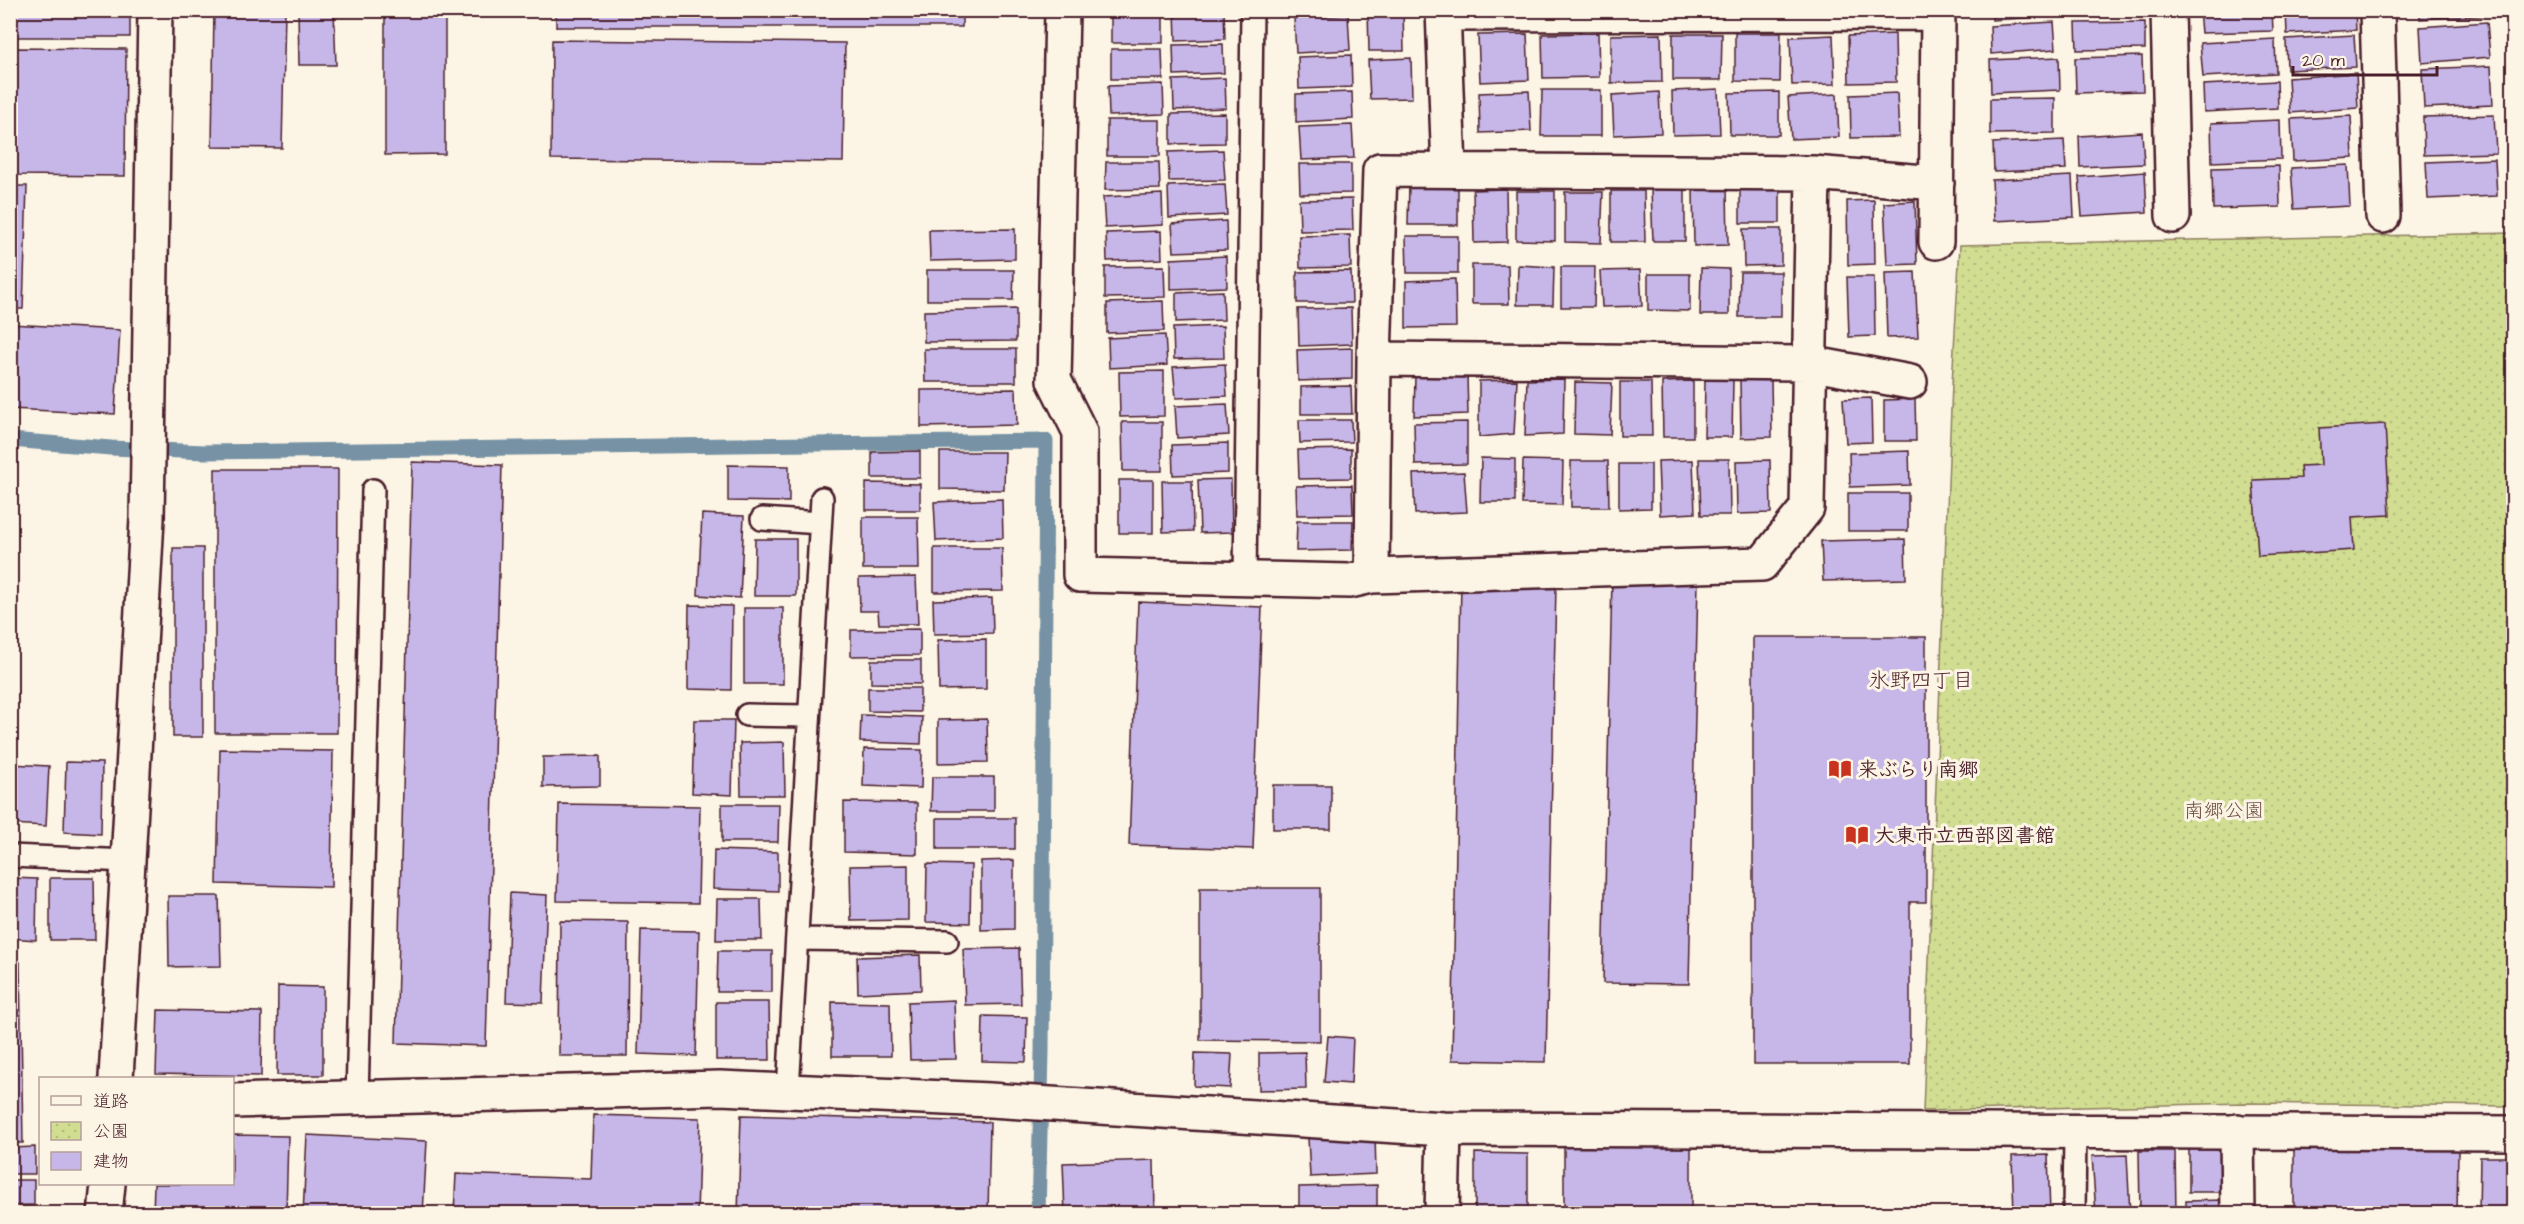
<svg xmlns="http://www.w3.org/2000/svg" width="2524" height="1224" font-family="'Architects Daughter','Klee One',sans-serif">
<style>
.park{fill:url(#park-dots);stroke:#8e7e5e;stroke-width:1.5}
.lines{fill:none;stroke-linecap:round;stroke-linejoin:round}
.stream{stroke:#7692a4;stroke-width:15}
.building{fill:#c6b7e8;stroke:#4a1f2b;stroke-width:1.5}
.service-casing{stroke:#4a1f2b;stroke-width:26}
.minor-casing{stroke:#4a1f2b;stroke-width:38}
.tertiary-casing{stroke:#4a1f2b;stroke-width:38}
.service{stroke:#fcf5e5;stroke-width:21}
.minor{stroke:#fcf5e5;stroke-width:33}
.tertiary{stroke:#fcf5e5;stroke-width:33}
.labels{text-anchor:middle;stroke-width:6;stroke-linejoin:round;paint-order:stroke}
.poi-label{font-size:20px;font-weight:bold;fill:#4a1f2b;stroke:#fcf5e5;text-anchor:start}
.park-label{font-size:20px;fill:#6c4f45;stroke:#fcf5e5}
.neighbourhood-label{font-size:21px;fill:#4a1f2b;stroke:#fcf5e5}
</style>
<defs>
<pattern id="park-dots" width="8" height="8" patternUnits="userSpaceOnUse" patternTransform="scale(1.5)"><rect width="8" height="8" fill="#d1de92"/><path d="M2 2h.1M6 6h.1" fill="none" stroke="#b5be7e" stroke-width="1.8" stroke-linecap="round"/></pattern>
</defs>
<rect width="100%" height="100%" fill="#fcf5e5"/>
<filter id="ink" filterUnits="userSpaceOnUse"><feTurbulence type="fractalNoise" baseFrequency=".0167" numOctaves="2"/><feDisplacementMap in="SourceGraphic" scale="12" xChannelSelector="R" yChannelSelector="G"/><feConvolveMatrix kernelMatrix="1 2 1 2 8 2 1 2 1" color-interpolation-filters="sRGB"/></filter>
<g filter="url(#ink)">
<!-- park -->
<path class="park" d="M 2513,233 L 2513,1106 L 2244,1103 L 1923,1111 L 1952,384 L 1960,245 Z"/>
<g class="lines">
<!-- stream -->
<path class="stream" d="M 10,440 L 111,448 L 205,452 L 1046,441 L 1042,1052 L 1038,1214"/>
</g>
<!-- building -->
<path class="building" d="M 10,10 L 130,10 L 130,37 L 10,37 Z
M 214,10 L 285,10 L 282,148 L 212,147 Z
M 298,10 L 334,10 L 336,65 L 299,65 Z
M 385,10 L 445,10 L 445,154 L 385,155 Z
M 556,10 L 962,10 L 962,27 L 556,27 Z
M 1111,10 L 1163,11 L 1163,43 L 1111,43 Z
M 1175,10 L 1224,10 L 1225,39 L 1176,41 Z
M 1296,10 L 1350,10 L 1350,11 L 1296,11 Z
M 1368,10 L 1403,10 L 1404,51 L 1369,51 Z
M 1992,10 L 2057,10 L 2057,16 L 1992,20 Z
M 2072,10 L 2108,10 L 2108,14 L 2072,16 Z
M 2113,10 L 2147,10 L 2147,12 L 2113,13 Z
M 2199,10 L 2272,10 L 2273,31 L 2201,33 Z
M 2286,10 L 2355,10 L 2356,30 L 2287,34 Z
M 2420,10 L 2492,10 L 2493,15 L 2420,19 Z
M 1348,15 L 1350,50 L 1296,53 L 1294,18 Z
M 2054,22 L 2056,49 L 1991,54 L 1990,26 Z
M 2145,22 L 2145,49 L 2077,50 L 2076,23 Z
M 2487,22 L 2490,57 L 2422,63 L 2420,27 Z
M 1598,33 L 1599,77 L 1543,78 L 1542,34 Z
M 1735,33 L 1781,33 L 1780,82 L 1735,81 Z
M 1527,34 L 1529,80 L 1480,82 L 1478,35 Z
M 1661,34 L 1662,82 L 1611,83 L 1611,35 Z
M 1673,34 L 1722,34 L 1721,80 L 1673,80 Z
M 1895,34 L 1896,82 L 1849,83 L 1848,36 Z
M 1833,35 L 1835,84 L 1792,85 L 1790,37 Z
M 2354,35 L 2356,67 L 2287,70 L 2286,39 Z
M 2275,39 L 2276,73 L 2203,77 L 2200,43 Z
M 552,40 L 845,43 L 843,162 L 551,159 Z
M 1223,44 L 1224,73 L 1174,75 L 1173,45 Z
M 10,48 L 126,49 L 125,176 L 10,175 Z
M 1111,49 L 1162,49 L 1163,79 L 1111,79 Z
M 1351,55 L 1352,87 L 1299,89 L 1298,57 Z
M 2142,56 L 2143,91 L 2076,93 L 2075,58 Z
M 2059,57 L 2060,90 L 1991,93 L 1990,60 Z
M 1411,58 L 1412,98 L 1370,99 L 1368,60 Z
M 2491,66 L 2493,105 L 2424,108 L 2422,69 Z
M 2356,73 L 2358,108 L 2290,113 L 2288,78 Z
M 1225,78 L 1226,108 L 1174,110 L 1173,80 Z
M 2277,81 L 2278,108 L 2204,112 L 2203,85 Z
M 1163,84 L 1164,114 L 1109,116 L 1108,86 Z
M 1718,89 L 1720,134 L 1673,135 L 1672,91 Z
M 1542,90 L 1601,90 L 1601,136 L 1541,136 Z
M 1529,91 L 1531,131 L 1480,133 L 1479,93 Z
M 1352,92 L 1353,119 L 1296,122 L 1296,94 Z
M 1659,92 L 1661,133 L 1614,135 L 1612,95 Z
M 1779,92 L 1779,135 L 1730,135 L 1729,93 Z
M 1897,93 L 1899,137 L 1851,138 L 1850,95 Z
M 1837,94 L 1839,137 L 1791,139 L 1788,97 Z
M 2055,98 L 2055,133 L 1990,134 L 1990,99 Z
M 1225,113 L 1225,143 L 1171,144 L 1171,114 Z
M 2494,115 L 2496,153 L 2424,155 L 2423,117 Z
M 2351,116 L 2353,158 L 2293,161 L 2291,119 Z
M 1107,120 L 1160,120 L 1160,156 L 1107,156 Z
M 2280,120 L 2281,159 L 2212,162 L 2211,123 Z
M 1352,125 L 1354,158 L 1301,160 L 1299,127 Z
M 2142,132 L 2144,164 L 2080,167 L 2079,136 Z
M 2064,140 L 2066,169 L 1994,172 L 1993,143 Z
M 1223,150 L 1225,180 L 1169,181 L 1168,152 Z
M 2495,159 L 2497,196 L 2428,199 L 2426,162 Z
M 1106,162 L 1159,162 L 1160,189 L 1105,190 Z
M 1299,164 L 1351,164 L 1351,193 L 1300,194 Z
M 2348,165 L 2350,206 L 2294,209 L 2291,168 Z
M 2279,166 L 2280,207 L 2213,209 L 2212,168 Z
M 2145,172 L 2147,212 L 2082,216 L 2079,177 Z
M 2072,176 L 2074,217 L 1994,221 L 1992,180 Z
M 1225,184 L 1227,215 L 1169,218 L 1168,186 Z
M 1740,184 L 1780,184 L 1780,223 L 1740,223 Z
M 1409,185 L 1458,185 L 1458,225 L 1408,225 Z
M 10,186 L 27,186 L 23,309 L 10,309 Z
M 1727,188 L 1728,245 L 1694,246 L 1693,189 Z
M 1506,189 L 1507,242 L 1474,243 L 1473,190 Z
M 1685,189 L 1685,241 L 1653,241 L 1651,190 Z
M 1516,191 L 1555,191 L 1555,241 L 1516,240 Z
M 1611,191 L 1644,191 L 1645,242 L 1611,242 Z
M 1565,192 L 1603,192 L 1601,243 L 1565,242 Z
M 1162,194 L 1163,225 L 1105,228 L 1103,197 Z
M 1352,199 L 1353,230 L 1300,231 L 1299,200 Z
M 1874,200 L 1875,264 L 1848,265 L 1847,201 Z
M 1915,201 L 1917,264 L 1887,265 L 1884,203 Z
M 1226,221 L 1227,250 L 1174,252 L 1172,224 Z
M 1015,229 L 1015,259 L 930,261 L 929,230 Z
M 1743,229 L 1781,229 L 1781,265 L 1744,266 Z
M 1161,231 L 1162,259 L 1107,261 L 1106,233 Z
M 1350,235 L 1351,267 L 1300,268 L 1299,236 Z
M 1406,236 L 1458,236 L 1458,273 L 1407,273 Z
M 1226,256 L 1227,287 L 1171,289 L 1171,259 Z
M 1472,265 L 1508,265 L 1509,304 L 1472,304 Z
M 1518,265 L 1554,267 L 1553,305 L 1517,305 Z
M 1164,266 L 1165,297 L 1105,298 L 1105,267 Z
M 1561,267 L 1595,267 L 1594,307 L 1561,307 Z
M 1701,268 L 1729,269 L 1729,315 L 1700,315 Z
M 927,270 L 1014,270 L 1013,300 L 927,300 Z
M 1640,270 L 1642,306 L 1602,307 L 1600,271 Z
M 1351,271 L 1352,303 L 1297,303 L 1297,272 Z
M 1740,272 L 1781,272 L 1781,317 L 1739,317 Z
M 1915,272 L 1918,337 L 1887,338 L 1885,273 Z
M 1648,274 L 1690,274 L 1690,311 L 1648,310 Z
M 1847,277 L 1874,277 L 1875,336 L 1849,337 Z
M 1455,279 L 1456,327 L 1406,328 L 1406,281 Z
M 1223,291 L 1224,320 L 1176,322 L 1176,293 Z
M 1163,301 L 1164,331 L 1107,333 L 1107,303 Z
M 1351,308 L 1352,344 L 1299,346 L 1298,309 Z
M 1016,309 L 1016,341 L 924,342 L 924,311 Z
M 10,324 L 120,330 L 115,414 L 10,409 Z
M 1223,326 L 1224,358 L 1174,359 L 1173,328 Z
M 1165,335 L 1167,365 L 1109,368 L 1108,338 Z
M 1352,348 L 1352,379 L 1298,381 L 1297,350 Z
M 924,349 L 1016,349 L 1016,382 L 925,382 Z
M 1225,364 L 1227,396 L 1176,398 L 1173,367 Z
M 1164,371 L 1164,416 L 1120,417 L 1119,372 Z
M 1415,376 L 1467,376 L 1468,414 L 1414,416 Z
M 1771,378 L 1772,437 L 1741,438 L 1740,379 Z
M 1564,379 L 1563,434 L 1525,436 L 1527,380 Z
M 1517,380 L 1514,434 L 1479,437 L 1479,381 Z
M 1705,380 L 1733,380 L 1732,437 L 1704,437 Z
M 1693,381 L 1693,437 L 1663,437 L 1662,382 Z
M 1575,382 L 1612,383 L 1610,435 L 1574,434 Z
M 1620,382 L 1651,382 L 1652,436 L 1620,436 Z
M 1351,386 L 1352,414 L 1301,414 L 1301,387 Z
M 1016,389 L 1017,425 L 921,427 L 921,390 Z
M 1871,398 L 1872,442 L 1846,443 L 1843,399 Z
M 1915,399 L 1916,441 L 1884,441 L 1884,400 Z
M 1227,404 L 1229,435 L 1177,438 L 1175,406 Z
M 1299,420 L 1351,420 L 1352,442 L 1300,443 Z
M 1122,422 L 1162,422 L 1162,471 L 1123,471 Z
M 1467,422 L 1467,464 L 1415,465 L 1414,423 Z
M 2385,424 L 2390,515 L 2352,517 L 2354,550 L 2258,556 L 2253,480 L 2301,478 L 2300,466 L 2321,465 L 2319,428 Z
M 1228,443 L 1228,473 L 1173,475 L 1172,445 Z
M 1351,449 L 1351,478 L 1299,479 L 1298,450 Z
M 920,451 L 920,478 L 872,478 L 872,452 Z
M 1909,451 L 1910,485 L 1850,487 L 1849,453 Z
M 940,452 L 1005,452 L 1004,490 L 940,489 Z
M 1481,458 L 1515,459 L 1515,502 L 1480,502 Z
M 1699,459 L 1729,459 L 1730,515 L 1701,515 Z
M 1523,460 L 1563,461 L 1562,505 L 1522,504 Z
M 1693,460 L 1695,513 L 1660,515 L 1658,461 Z
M 1770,460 L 1771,513 L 1737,514 L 1736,461 Z
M 1571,461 L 1608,461 L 1609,507 L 1571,507 Z
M 412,462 L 502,465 L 486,1046 L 396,1043 Z
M 1619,464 L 1651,464 L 1651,508 L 1619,509 Z
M 728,465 L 789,466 L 789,502 L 728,501 Z
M 215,469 L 338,469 L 337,733 L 215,733 Z
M 1464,472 L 1467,512 L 1415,514 L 1413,474 Z
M 1231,479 L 1232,532 L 1200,533 L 1198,480 Z
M 1119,480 L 1153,480 L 1153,533 L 1119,533 Z
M 1162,481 L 1192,481 L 1193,531 L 1163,532 Z
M 866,483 L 920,484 L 920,510 L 866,510 Z
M 1352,485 L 1353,514 L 1297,515 L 1296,486 Z
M 1848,493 L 1908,493 L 1908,531 L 1848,531 Z
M 1002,499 L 1003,538 L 936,541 L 934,502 Z
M 702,514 L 744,516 L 740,598 L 698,595 Z
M 863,517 L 918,517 L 919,569 L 863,569 Z
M 1297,521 L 1353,521 L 1352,550 L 1296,551 Z
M 755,539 L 796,539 L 796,596 L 754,596 Z
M 1905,539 L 1906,579 L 1823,581 L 1821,541 Z
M 173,548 L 203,548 L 203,737 L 173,737 Z
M 934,548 L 1002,548 L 1003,591 L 934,592 Z
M 916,577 L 918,624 L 879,624 L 878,611 L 860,611 L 859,578 Z
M 1612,579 L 1698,581 L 1689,984 L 1603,983 Z
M 1461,582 L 1556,585 L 1546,1062 L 1452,1060 Z
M 992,598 L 993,633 L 934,634 L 933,600 Z
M 1138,602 L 1262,607 L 1253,849 L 1129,845 Z
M 689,605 L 732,606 L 731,690 L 688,689 Z
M 744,608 L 783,608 L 783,684 L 744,684 Z
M 920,629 L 920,655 L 851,656 L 851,630 Z
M 1753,637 L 1926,637 L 1926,902 L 1910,902 L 1910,1064 L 1753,1064 Z
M 986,639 L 986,689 L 939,690 L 938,640 Z
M 871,660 L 921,660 L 921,684 L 871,683 Z
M 868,688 L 920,688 L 920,712 L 868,711 Z
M 861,715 L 922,717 L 921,744 L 860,742 Z
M 987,719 L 988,762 L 938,763 L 938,720 Z
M 694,720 L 734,720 L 732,795 L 692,793 Z
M 784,742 L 785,795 L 741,795 L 740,743 Z
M 220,749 L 333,751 L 331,887 L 217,884 Z
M 864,749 L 922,750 L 921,788 L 863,786 Z
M 600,756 L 600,786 L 543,787 L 543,757 Z
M 66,762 L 102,763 L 101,834 L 64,832 Z
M 10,764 L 49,766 L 46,826 L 10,824 Z
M 932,777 L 994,777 L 994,811 L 931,811 Z
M 1273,785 L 1331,785 L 1331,829 L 1273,829 Z
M 844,802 L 917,803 L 917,854 L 844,852 Z
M 559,804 L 700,806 L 698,903 L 557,901 Z
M 722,804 L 779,804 L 778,842 L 722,842 Z
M 937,818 L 1015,818 L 1015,849 L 937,849 Z
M 714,850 L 778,852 L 778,891 L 713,889 Z
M 1014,860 L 1014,929 L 981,930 L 981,861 Z
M 927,864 L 971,865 L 970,923 L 926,922 Z
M 908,865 L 908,920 L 851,921 L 850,866 Z
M 10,878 L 37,879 L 36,940 L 10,938 Z
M 50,878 L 94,878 L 95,940 L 50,940 Z
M 1200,888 L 1320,888 L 1320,1041 L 1200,1040 Z
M 510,893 L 547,895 L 543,1003 L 506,1002 Z
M 168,896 L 219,896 L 221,966 L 169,967 Z
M 717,899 L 761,899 L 762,940 L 716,940 Z
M 560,921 L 628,922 L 627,1056 L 559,1056 Z
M 641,930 L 699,931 L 696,1056 L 638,1054 Z
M 1019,948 L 1021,1004 L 965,1005 L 963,949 Z
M 718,951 L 772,951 L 772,992 L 717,992 Z
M 920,955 L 921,990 L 858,993 L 857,957 Z
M 10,962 L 20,962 L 23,1143 L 10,1143 Z
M 278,986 L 323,987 L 323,1075 L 277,1075 Z
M 954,1000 L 956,1059 L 910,1060 L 908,1002 Z
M 716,1002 L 769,1002 L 770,1060 L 716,1060 Z
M 832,1002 L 890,1003 L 891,1056 L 832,1056 Z
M 158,1010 L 262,1012 L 261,1076 L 156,1074 Z
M 983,1016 L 1027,1017 L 1026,1062 L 982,1061 Z
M 1328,1036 L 1353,1038 L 1351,1084 L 1324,1082 Z
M 1305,1052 L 1306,1089 L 1259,1090 L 1259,1053 Z
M 1195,1053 L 1232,1054 L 1230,1088 L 1194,1086 Z
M 593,1115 L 700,1118 L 697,1214 L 454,1214 L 456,1174 L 591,1179 Z
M 741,1115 L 990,1122 L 988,1214 L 738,1214 Z
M 1375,1134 L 1376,1174 L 1310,1177 L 1308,1137 Z
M 232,1135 L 288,1136 L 286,1214 L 153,1214 L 154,1184 L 232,1184 Z
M 307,1135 L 427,1141 L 423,1214 L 303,1214 Z
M 1691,1141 L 1691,1212 L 1564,1213 L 1564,1142 Z
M 35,1147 L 35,1174 L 10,1174 L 10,1148 Z
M 2189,1147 L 2222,1147 L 2222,1192 L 2189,1192 Z
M 2294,1148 L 2458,1150 L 2457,1214 L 2294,1214 Z
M 2139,1151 L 2175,1151 L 2176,1214 L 2140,1214 Z
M 1475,1153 L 1528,1154 L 1528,1214 L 1475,1214 Z
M 2048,1155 L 2050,1214 L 2014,1214 L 2012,1156 Z
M 2127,1155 L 2130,1214 L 2096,1214 L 2092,1156 Z
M 2480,1157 L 2514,1157 L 2514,1214 L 2479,1214 Z
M 1154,1160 L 1155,1214 L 1065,1214 L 1063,1163 Z
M 10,1180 L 34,1180 L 34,1205 L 10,1206 Z
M 1377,1185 L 1377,1214 L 1299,1214 L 1299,1187 Z
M 2223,1200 L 2224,1214 L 2186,1214 L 2186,1201 Z
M 1983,1210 L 1983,1214 L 1917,1214 L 1917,1211 Z
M 10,1211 L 33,1211 L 33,1214 L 10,1214 Z"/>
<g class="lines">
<!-- service casing -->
<g class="service-casing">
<path id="service" d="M 762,519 L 820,523
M 1245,579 L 1252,10
M 747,715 L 809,716
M 10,856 L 129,861
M 797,939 L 947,941
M 788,1091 L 822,498
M 357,1098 L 373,490
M 2074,1214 L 2075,1131"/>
</g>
<!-- minor casing -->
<g class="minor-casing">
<path id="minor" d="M 1062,10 L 1054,380 L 1080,432 L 1080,575 L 1350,581 L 1372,576 L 1762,564 L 1807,508 L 1813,173
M 1443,10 L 1449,170
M 2168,10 L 2173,216
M 2377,10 L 2383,216
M 1443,14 L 1938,13
M 1936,242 L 1938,10
M 1374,359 L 1809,363 L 1910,382
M 1372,576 L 1374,359 L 1380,170 L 1813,173 L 1937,183
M 232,1101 L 720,1088 L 990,1100 L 1444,1129 L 2514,1133
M 2237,1131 L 2238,1214
M 1442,1214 L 1444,1129"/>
</g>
<!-- tertiary casing -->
<g class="tertiary-casing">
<path id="tertiary" d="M 116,1078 L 147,519 L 155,10
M 105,1214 L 108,1184"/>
</g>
<!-- service -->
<use href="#service" class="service"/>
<!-- minor -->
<use href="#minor" class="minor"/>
<!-- tertiary -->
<use href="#tertiary" class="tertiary"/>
</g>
</g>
<!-- icons -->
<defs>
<g id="library-bare" transform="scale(1.8)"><path d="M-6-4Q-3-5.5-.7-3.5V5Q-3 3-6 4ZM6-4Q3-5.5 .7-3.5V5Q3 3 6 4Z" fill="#c8321e" stroke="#fcf5e5" stroke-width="2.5" paint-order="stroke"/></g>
</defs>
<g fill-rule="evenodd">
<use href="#library-bare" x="1840" y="769"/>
<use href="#library-bare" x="1857" y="835"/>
</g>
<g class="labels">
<!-- poi labels -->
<g class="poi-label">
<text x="1858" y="776">来ぶらり南郷</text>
<text x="1875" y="842">大東市立西部図書館</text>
</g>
<!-- park labels -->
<g class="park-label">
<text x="2224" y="817">南郷公園</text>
</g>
<!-- neighbourhood labels -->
<g class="neighbourhood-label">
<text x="1921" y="687">氷野四丁目</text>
</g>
</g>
<!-- margin -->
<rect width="2524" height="1224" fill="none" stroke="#fcf5e5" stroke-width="36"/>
<rect x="18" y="18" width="2488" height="1188" fill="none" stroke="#4a1f2b" stroke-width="2" filter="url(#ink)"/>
<!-- legend -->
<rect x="39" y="1077" width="195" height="108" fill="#fcf5e5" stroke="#b59f9b" stroke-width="1.5"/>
<rect x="51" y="1096" width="30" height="9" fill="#fcf5e5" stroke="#b59f9b" stroke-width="1.5"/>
<text x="93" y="1107" font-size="18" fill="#4a1f2b">道路</text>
<rect x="51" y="1122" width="30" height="18" fill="url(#park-dots)" stroke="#b59f9b" stroke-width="1.5"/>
<text x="93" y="1137" font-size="18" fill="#4a1f2b">公園</text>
<rect x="51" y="1152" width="30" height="18" fill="#c6b7e8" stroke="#b59f9b" stroke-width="1.5"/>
<text x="93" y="1167" font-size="18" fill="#4a1f2b">建物</text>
<!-- scale -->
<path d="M2293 66v9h144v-9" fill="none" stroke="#4a1f2b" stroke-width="3"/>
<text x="2302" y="66" font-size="18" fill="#4a1f2b" stroke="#fcf5e5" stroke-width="4.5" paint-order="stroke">20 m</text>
</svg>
